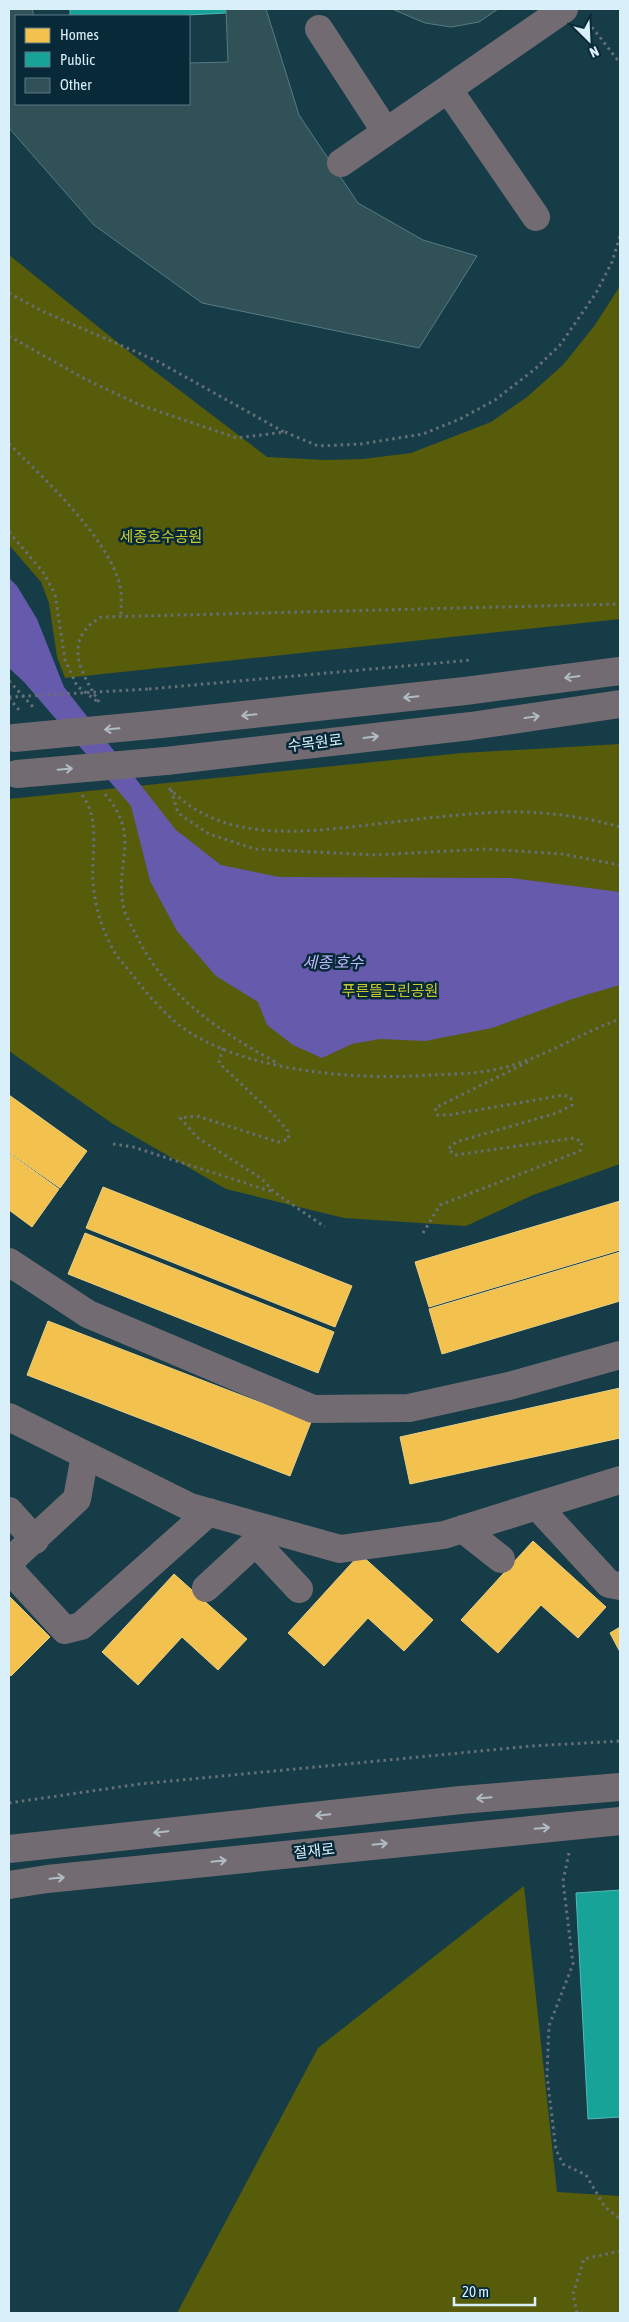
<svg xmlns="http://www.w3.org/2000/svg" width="629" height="2322" font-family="'Asap Condensed','Noto Sans KR',sans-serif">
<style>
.green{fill:#575c0a}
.water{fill:#655aab}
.homes{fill:#f2c14e;stroke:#eacf82}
.public{fill:#17a398;stroke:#51bab5}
.building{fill:#305158;stroke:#577b83}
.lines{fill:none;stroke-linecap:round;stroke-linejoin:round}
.path{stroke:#666f77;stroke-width:3;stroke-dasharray:2.5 4;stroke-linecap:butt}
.minor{stroke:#726c72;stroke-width:28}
.path-bridge{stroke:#666f77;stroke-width:3;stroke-dasharray:2.5 4;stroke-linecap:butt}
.minor-bridge{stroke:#726c72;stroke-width:28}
.oneway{stroke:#b0bbc4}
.labels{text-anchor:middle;stroke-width:5;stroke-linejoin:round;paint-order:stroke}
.park-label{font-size:15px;fill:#caca30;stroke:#082a38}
.street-label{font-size:15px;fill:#d9effa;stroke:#082a38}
.water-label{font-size:16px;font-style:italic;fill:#c0b8fe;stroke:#082a38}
</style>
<rect width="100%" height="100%" fill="#163c48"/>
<!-- green -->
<path class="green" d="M 9,255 L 132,354 L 267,457 L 326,460 L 363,459 L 411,453 L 491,422 L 527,397 L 563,365 L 595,325 L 620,286 L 620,619 L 65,678 L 57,657 L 49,603 L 41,582 L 9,545 Z
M 620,744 L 620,1164 L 533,1195 L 466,1226 L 344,1218 L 226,1189 L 113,1124 L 9,1051 L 9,799 L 462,753 Z
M 524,1886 L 557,2192 L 620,2196 L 620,2313 L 177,2313 L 318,2048 Z"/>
<!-- water -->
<path class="water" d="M 9,578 L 17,586 L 37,619 L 64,687 L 176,830 L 221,865 L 279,877 L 511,878 L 620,892 L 620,985 L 572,999 L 492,1028 L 425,1041 L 380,1039 L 352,1044 L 322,1058 L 293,1045 L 267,1025 L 258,1002 L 216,976 L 177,931 L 150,881 L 131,806 L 24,682 L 9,668 Z"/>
<!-- homes -->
<path class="homes" d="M 9,1095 L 87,1151 L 60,1188 L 9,1152 Z
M 9,1153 L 59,1189 L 32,1227 L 9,1210 Z
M 103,1187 L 352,1286 L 335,1327 L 86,1228 Z
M 620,1201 L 620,1250 L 429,1307 L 415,1262 Z
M 85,1233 L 334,1332 L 318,1373 L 68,1274 Z
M 620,1252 L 620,1301 L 442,1354 L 429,1309 Z
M 48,1321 L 311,1422 L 290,1476 L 27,1375 Z
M 620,1388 L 620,1438 L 410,1484 L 400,1437 Z
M 533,1541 L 606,1607 L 578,1638 L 541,1605 L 498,1653 L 461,1620 Z
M 360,1554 L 433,1620 L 404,1651 L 368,1618 L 324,1666 L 288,1633 Z
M 174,1574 L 247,1639 L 218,1670 L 182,1637 L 138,1685 L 102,1652 Z
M 9,1596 L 50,1637 L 11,1676 L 9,1674 Z
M 620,1627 L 620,1652 L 610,1633 Z"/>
<!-- public -->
<path class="public" d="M 70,9 L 226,9 L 226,13 L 168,16 L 70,16 Z
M 620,1890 L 620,2117 L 588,2119 L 576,1893 Z"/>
<!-- building -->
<path class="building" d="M 9,9 L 32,9 L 34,16 L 16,16 L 16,104 L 189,104 L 189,63 L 228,62 L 226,9 L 266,9 L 299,115 L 358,203 L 423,240 L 477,256 L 419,348 L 202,303 L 94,225 L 9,128 Z
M 392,9 L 498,9 L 479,22 L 451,27 L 425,23 Z"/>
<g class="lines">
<!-- path -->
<path class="path" d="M 588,22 L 620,63
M 9,293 L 42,311 L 157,361 L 284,432
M 9,336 L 85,379 L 140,405 L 237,438 L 285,432 L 318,446 L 361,444 L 423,434 L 460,419 L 495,400 L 535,369 L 560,345 L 596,293 L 612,262 L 620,236
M 9,444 C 43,477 108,538 120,585 C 122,594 121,606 121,616
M 9,532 L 43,572 L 55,594 L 65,660 L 77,686 L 98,702
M 9,681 L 34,708
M 149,689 L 472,660
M 9,698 L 19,710
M 99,702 C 80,671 62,640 101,617 L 620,604
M 169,788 C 223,845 306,832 376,824 C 413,820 449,815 485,813 C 529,809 578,815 620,827
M 171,790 L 178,813 L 209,834 L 255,849 L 375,855 L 486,849 L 562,854 L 620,865
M 105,794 C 143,839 113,862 124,909 C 126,918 133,928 137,937 C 168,998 220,1032 279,1064
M 82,795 C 101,821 91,854 93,883 C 95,907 102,930 114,951 C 120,961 128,969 135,978 C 146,993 159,1007 173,1020 C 232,1071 355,1081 430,1075 C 453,1074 479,1074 502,1068 C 544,1058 580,1033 620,1019
M 223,1048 L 219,1063 L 274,1115 L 288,1131 L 289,1139 L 278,1142 L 197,1116 L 180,1118 L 198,1138 L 262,1179 L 274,1192 L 325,1227
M 113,1144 L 133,1147 L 273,1192
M 423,1233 L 440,1205 L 580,1151 L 582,1142 L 574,1138 L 455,1155 L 448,1149 L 456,1142 L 557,1113 L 572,1105 L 571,1098 L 564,1095 L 449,1115 L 437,1115 L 435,1108 L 532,1060
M 9,1803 L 140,1784 L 532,1746 L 620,1741
M 569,1853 L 563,1881 L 573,1964 L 549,2026 L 547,2076 L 556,2150 L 563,2164 L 586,2175 L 605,2207 L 620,2219
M 577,2313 L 573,2294 L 584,2259 L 620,2251"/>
<!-- minor -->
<path class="minor" d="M 319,29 L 386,132
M 448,89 L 536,217
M 341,163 L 564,9
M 161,724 L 465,691 L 620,671
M 166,761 L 471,726 L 620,704
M 9,1262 L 88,1314 L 313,1409 L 409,1408 L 509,1386 L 620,1355
M 9,1417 L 190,1507 L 340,1549 L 444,1535 L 620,1480
M 537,1506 L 609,1584 L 620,1586
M 9,1511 L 35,1540
M 463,1529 L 501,1559
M 256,1543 L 299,1589
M 9,1562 L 77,1499 L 85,1455
M 9,1569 L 65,1630 L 81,1626 L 209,1512
M 206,1588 L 269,1530
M 9,1849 L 461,1800 L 620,1787
M 9,1885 L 47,1879 L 620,1821"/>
<!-- path-bridge -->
<path class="path-bridge" d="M 9,697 L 149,689"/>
<!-- minor-bridge -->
<path class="minor-bridge" d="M 14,738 L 161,724
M 17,774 L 166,761"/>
</g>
<!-- one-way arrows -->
<defs><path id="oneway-shaft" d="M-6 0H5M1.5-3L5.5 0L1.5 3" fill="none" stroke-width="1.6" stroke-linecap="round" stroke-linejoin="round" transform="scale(1.25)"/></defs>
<g class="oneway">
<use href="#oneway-shaft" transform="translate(572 677) rotate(172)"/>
<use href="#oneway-shaft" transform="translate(411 697) rotate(174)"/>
<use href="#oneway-shaft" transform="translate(249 715) rotate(174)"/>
<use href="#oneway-shaft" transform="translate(532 717) rotate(-8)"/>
<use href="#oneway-shaft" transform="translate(112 729) rotate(175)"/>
<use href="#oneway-shaft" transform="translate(371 737) rotate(-7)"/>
<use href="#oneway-shaft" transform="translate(65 769) rotate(-5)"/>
<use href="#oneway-shaft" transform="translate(484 1798) rotate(175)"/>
<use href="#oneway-shaft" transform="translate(323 1815) rotate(174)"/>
<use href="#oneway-shaft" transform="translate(542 1828) rotate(-5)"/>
<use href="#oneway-shaft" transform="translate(161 1832) rotate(174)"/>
<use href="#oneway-shaft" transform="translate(380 1844) rotate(-6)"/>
<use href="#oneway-shaft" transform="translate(219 1861) rotate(-6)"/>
<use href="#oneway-shaft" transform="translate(57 1878) rotate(-6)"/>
</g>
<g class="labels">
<!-- park labels -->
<g class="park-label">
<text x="161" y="542">세종호수공원</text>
<text x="390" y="996">푸른뜰근린공원</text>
</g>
<!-- street labels -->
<g class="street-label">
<text transform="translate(315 743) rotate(-7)" y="5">수목원로</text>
<text transform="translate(314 1851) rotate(-6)" y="5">절재로</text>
</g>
<!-- water labels -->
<g class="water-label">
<text x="333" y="968">세종 호수</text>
</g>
</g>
<!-- border -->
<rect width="629" height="2322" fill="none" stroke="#d9effa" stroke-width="20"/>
<!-- legend -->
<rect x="15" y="15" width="175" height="90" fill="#082a38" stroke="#5c7986"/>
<rect x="25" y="28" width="25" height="15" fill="#f2c14e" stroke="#5c7986"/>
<text x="60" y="40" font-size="15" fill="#d9effa">Homes</text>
<rect x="25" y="52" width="25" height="15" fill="#17a398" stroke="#5c7986"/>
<text x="60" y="65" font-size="15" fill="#d9effa">Public</text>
<rect x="25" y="78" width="25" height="15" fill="#305158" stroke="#5c7986"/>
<text x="60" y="90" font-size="15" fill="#d9effa">Other</text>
<!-- north arrow -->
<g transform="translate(589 40) rotate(156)" stroke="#082a38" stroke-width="4" paint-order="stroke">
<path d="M0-4L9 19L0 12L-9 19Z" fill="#d9effa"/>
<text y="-8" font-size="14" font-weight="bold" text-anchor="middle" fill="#d9effa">N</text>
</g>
<!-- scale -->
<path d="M454 2297v8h81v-8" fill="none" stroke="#d9effa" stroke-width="2.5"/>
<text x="462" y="2297" font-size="15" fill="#d9effa" stroke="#082a38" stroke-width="4" paint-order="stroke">20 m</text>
</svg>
